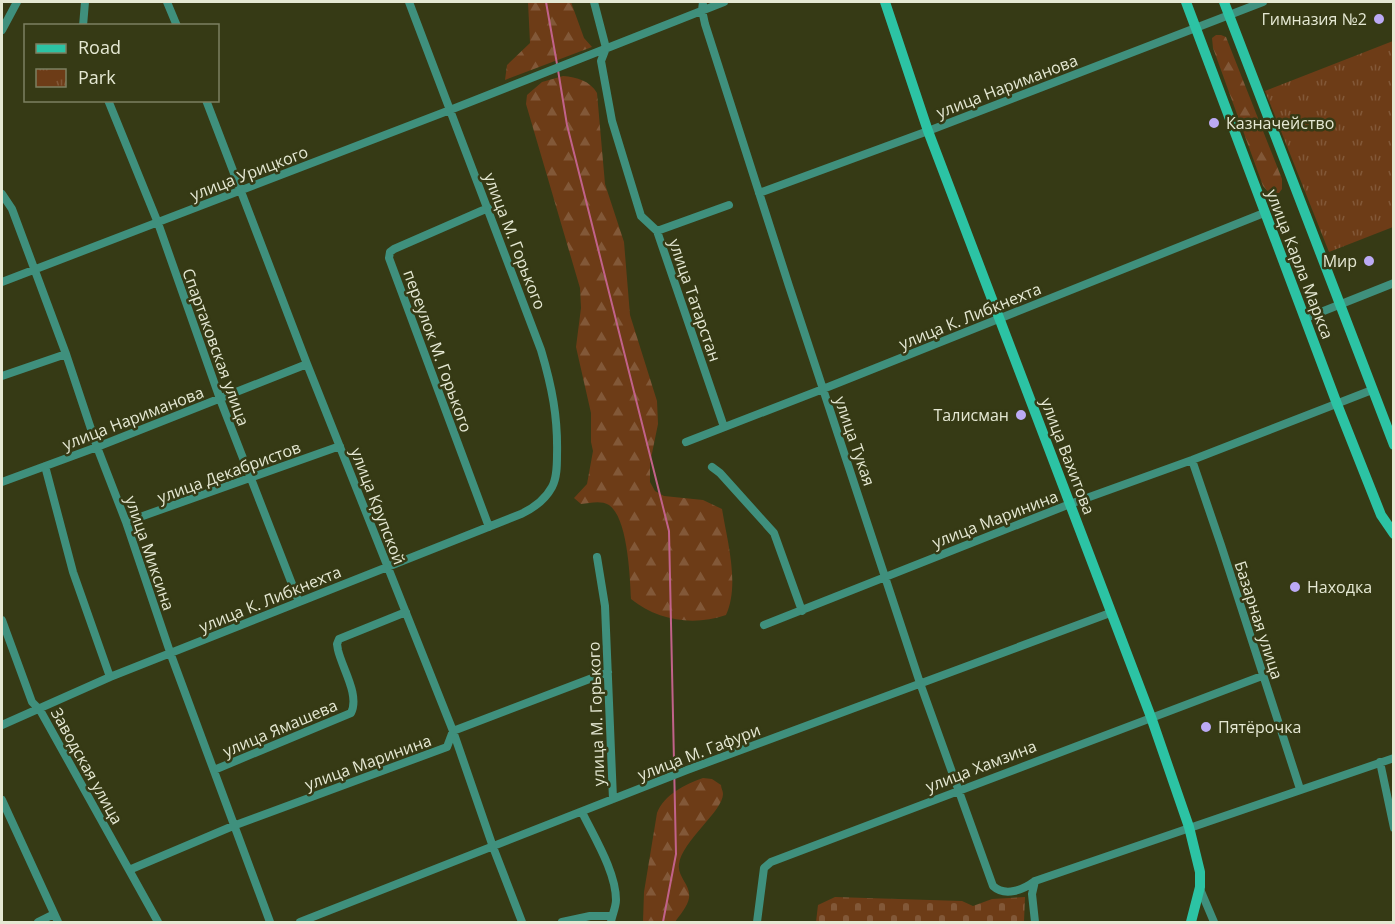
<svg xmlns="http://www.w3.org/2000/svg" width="1395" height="924" font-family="'Open Sans',sans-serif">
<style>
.forest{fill:url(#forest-firs)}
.cemetery{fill:url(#cemetery-stones)}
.park{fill:url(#park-tufts)}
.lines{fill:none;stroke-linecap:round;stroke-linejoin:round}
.stream{stroke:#c1628a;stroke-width:2}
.street{stroke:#3f907d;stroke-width:8}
.secondary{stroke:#2cc3a4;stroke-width:10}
.poi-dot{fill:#bcaaf5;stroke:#363a15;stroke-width:2}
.labels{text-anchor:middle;stroke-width:5;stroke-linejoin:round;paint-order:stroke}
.poi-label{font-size:16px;fill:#e5e8d3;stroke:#363a15;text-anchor:end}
.street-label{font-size:16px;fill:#e5e8d3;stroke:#363a15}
</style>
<defs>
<pattern id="forest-firs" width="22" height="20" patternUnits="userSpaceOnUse" patternTransform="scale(1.5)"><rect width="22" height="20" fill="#6d3c17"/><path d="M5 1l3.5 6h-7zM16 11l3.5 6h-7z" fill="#825838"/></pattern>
<pattern id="cemetery-stones" width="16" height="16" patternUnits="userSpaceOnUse" patternTransform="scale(1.5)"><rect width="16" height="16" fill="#6d3c17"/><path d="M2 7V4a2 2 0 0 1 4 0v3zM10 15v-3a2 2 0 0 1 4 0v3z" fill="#825838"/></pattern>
<pattern id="park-tufts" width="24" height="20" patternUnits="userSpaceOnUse" patternTransform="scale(1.5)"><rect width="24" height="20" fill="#6d3c17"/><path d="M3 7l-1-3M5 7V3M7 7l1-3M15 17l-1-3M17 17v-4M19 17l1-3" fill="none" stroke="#825838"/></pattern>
</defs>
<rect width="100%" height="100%" fill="#363a15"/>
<!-- forest -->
<path class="forest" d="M 528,2 L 571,2 L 584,38 L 592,47 L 505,80 L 507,65 L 530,43 Z
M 1216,35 L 1221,35 L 1226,37 L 1282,179 L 1282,189 L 1279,193 L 1270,194 L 1263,186 L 1213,48 L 1212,38 Z
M 563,76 C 577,77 590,81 597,93 L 605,184 L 624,242 L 630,315 L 657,401 L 658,424 L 650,463 L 650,482 L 655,491 L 664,496 L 703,500 L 722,509 C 727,540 740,585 726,615 C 694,626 658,621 631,599 C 630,578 628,518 609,505 C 601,500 590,503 581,504 L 574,498 L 587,484 L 593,451 L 591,442 L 591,413 L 576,347 L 581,308 L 580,288 L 526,104 L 527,95 L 542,82 Z
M 703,778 L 712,779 L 721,785 C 721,788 723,791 723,794 C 723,811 682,841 679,864 C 677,877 691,885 689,898 C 688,906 679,916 675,922 L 643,922 L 644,892 L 657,813 C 664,795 685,784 703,778 Z"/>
<!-- cemetery -->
<path class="cemetery" d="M 835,897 L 962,901 L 973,906 L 992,899 L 1025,897 L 1024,922 L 816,922 L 818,905 Z"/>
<!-- park -->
<path class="park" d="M 1393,41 L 1393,227 L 1329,252 L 1265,91 Z"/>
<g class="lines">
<!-- stream -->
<path class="stream" d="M 546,2 L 557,64
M 558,70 L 567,125 L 669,531 L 676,854 L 663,922"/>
<!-- street -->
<path class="street" d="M 167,2 L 177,26
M 594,2 L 606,48 L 601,61 L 612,121 L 641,216 L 657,231 L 724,427
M 703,2 L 702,10 L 705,24 L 789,286 L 920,683 L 993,886 C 1005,897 1023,890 1035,881 L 1394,758
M 83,26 L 85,2
M 2,30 L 17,2
M 108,100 L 158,223 L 220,399 L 299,602
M 206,100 L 307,364 L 453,731 L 493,847 L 522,922
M 759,193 L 928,131 L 1263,2
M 2,194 L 12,209 L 66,354 L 97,447 L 126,522 L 171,655 L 270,922
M 488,208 L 394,249 L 390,252 L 389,258 L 489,527
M 657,231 L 729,205
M 2,282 L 450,110 L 724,2
M 1306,318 L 1394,283
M 2,376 L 66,354
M 686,442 L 823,389 L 1264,213
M 1192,460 L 1221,545 L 1300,789
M 45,466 L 73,572 L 110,677
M 712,467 L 720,473 L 774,533 L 802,611
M 2,482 L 97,447 L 307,364
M 126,522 L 340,446
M 597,557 L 605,606 L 613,799
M 2,620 L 32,702 L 40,710 L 158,922
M 764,625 L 1070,504 L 1192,460 L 1372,390
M 2,725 L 110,677 L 521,514 C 534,508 545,500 552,487 C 557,478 557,465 557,455 C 558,417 552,387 541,350 L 409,2
M 1380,762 L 1394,828
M 214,770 L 351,713 C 360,695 342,668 338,650 L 337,644 L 339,639 L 406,612
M 2,800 L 58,922
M 582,812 C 594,837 616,872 616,900 C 616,907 612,915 611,922
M 129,870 L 233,826 L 447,747 L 453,731 L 608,672
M 1200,889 L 1214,922
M 38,922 L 54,914
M 300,922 L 687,770 L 1110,613
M 562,922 L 590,916 L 612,916
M 757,922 L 764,868 L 771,862 L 1262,676
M 1035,922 L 1032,894 L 1035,881"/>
<!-- secondary -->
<path class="secondary" d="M 885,2 L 928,131 L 1151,717 L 1189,827 L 1200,872 L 1200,887 L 1191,922
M 1186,2 L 1337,404 L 1381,515 L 1394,534
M 1224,2 L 1394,445"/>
</g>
<!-- markers -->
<g class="poi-dot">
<circle cx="1379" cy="19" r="6"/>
<circle cx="1214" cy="123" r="6"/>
<circle cx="1369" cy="261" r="6"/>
<circle cx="1021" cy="415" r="6"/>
<circle cx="1295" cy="587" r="6"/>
<circle cx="1206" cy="727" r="6"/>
</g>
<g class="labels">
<!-- poi labels -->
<g class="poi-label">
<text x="1367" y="25">Гимназия №2</text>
<text x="1226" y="129" text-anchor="start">Казначейство</text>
<text x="1357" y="267">Мир</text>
<text x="1009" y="421">Талисман</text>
<text x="1307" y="593" text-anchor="start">Находка</text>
<text x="1218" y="733" text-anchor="start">Пятёрочка</text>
</g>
<!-- street labels -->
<g class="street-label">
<text transform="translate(1007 86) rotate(-21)" y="6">улица Нариманова</text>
<text transform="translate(249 173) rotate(-21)" y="6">улица Урицкого</text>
<text transform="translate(515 241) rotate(69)" y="6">улица М. Горького</text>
<text transform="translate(1300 264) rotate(69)" y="6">улица Карла Маркса</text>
<text transform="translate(695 300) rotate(71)" y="6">улица Татарстан</text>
<text transform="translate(970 316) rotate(-22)" y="6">улица К. Либкнехта</text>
<text transform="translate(216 347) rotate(70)" y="6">Спартаковская улица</text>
<text transform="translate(438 351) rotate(70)" y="6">переулок М. Горького</text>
<text transform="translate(133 418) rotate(-21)" y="6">улица Нариманова</text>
<text transform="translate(855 441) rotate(71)" y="6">улица Тукая</text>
<text transform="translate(1068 456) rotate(69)" y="6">улица Вахитова</text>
<text transform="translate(229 472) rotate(-20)" y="6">улица Декабристов</text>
<text transform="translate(378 506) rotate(69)" y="6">улица Крупской</text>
<text transform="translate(995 519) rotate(-21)" y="6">улица Маринина</text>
<text transform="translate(150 553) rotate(71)" y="6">улица Миксина</text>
<text transform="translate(270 599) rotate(-22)" y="6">улица К. Либкнехта</text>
<text transform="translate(1259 620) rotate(72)" y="6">Базарная улица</text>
<text transform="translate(596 714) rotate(-92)" y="6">улица М. Горького</text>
<text transform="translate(280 728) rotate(-23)" y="6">улица Ямашева</text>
<text transform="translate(699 752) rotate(-21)" y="6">улица М. Гафури</text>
<text transform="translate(368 762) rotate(-20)" y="6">улица Маринина</text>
<text transform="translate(87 766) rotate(61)" y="6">Заводская улица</text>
<text transform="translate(981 766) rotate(-21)" y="6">улица Хамзина</text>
</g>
</g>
<!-- border -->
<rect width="1395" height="924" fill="none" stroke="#e5e8d3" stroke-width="6"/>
<!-- legend -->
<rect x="24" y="24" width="195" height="78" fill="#363a15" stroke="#7c8061" stroke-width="1.5"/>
<rect x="36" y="44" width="30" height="9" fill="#2cc3a4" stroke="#7c8061" stroke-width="1.5"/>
<text x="78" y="54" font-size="18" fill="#e5e8d3">Road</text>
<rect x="36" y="69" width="30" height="18" fill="url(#park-tufts)" stroke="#7c8061" stroke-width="1.5"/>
<text x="78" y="84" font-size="18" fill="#e5e8d3">Park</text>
</svg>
